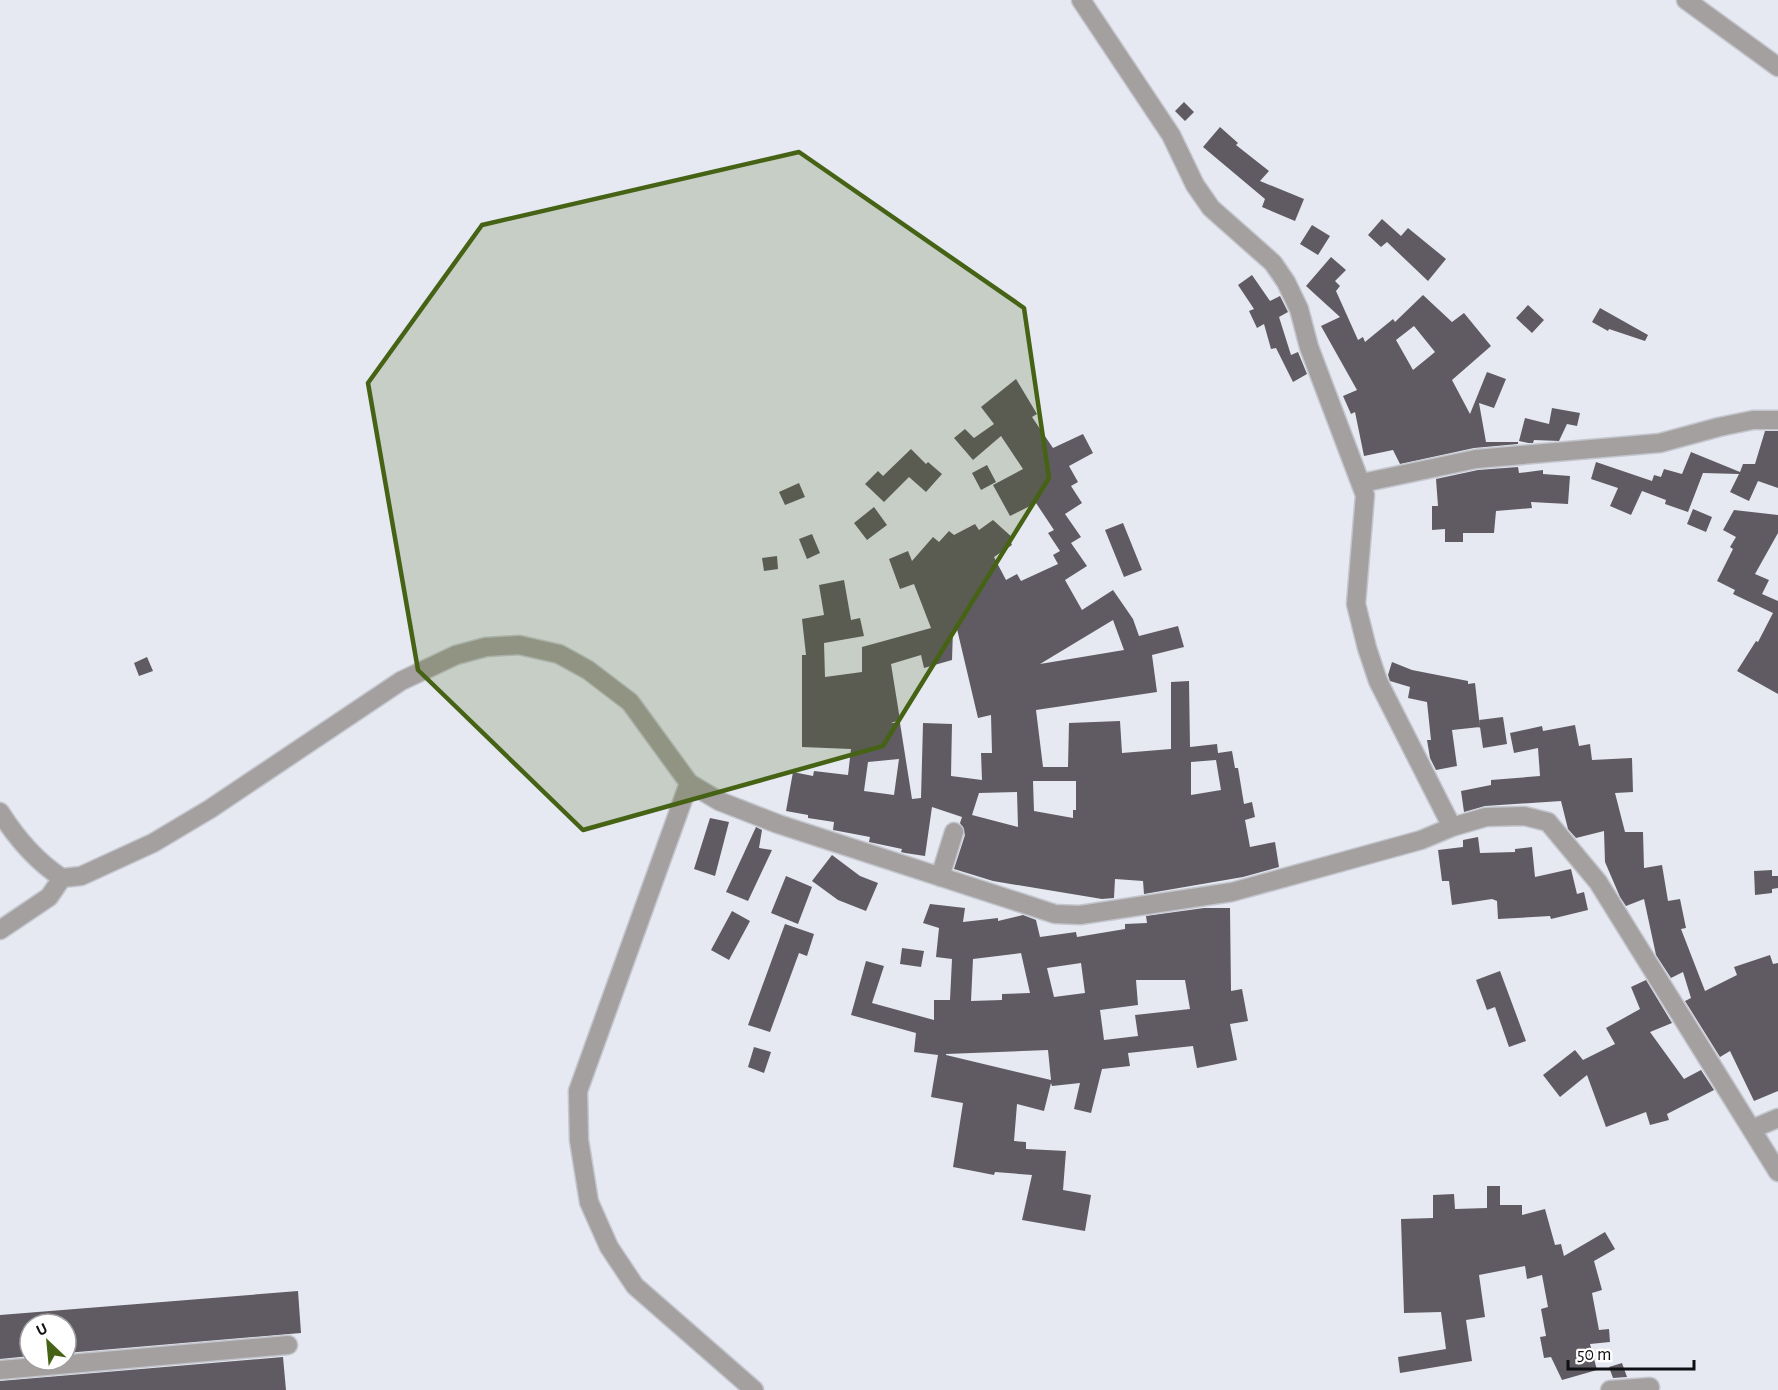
<svg xmlns="http://www.w3.org/2000/svg" width="1778" height="1390" font-family="'Alegreya Sans',sans-serif">
<style>
.building{fill:#605b62;fill-rule:evenodd}
.lines{fill:none;stroke-linecap:round;stroke-linejoin:round}
.minor-casing{stroke:#c4c6ce;stroke-width:21}
.minor{stroke:#a4a09f;stroke-width:18}
.marked{fill:#466315;fill-opacity:0.2;stroke:#466315;stroke-width:4.5;stroke-linejoin:round}
</style>
<rect width="100%" height="100%" fill="#e6e9f2"/>
<!-- building -->
<path class="building" d="M 1184,102 L 1194,112 L 1185,121 L 1175,111 Z
M 1220,127 L 1238,143 L 1236,145 L 1269,171 L 1260,181 L 1304,199 L 1295,221 L 1262,207 L 1265,199 L 1203,147 Z
M 1382,219 L 1401,236 L 1408,228 L 1446,259 L 1428,281 L 1387,242 L 1381,247 L 1368,235 Z
M 1312,225 L 1330,236 L 1318,255 L 1300,244 Z
M 1331,257 L 1346,270 L 1335,281 L 1340,286 L 1336,291 L 1358,340 L 1363,337 L 1365,342 L 1393,319 L 1395,322 L 1423,295 L 1452,322 L 1464,313 L 1491,346 L 1452,380 L 1470,414 L 1487,372 L 1506,379 L 1494,408 L 1479,403 L 1486,442 L 1518,442 L 1518,444 L 1474,448 L 1400,464 L 1393,450 L 1364,456 L 1355,412 L 1351,414 L 1343,396 L 1357,390 L 1321,326 L 1340,317 L 1306,286 ZM 1414,326 L 1435,352 L 1413,370 L 1396,340 Z
M 1252,275 L 1270,301 L 1280,296 L 1288,312 L 1279,317 L 1291,355 L 1298,352 L 1307,374 L 1293,382 L 1276,348 L 1271,349 L 1264,324 L 1257,328 L 1249,311 L 1254,309 L 1238,285 Z
M 1528,305 L 1544,320 L 1532,333 L 1516,318 Z
M 1600,308 L 1648,335 L 1645,341 L 1609,329 L 1608,331 L 1592,322 Z
M 1016,379 L 1037,414 L 1032,417 L 1053,448 L 1083,434 L 1093,453 L 1069,466 L 1078,482 L 1071,486 L 1082,503 L 1065,514 L 1081,537 L 1071,543 L 1087,566 L 1065,580 L 1082,610 L 1113,590 L 1133,619 L 1139,636 L 1178,626 L 1184,647 L 1152,655 L 1157,692 L 1036,710 L 1043,767 L 1068,767 L 1069,723 L 1120,721 L 1122,753 L 1171,749 L 1171,682 L 1189,681 L 1190,747 L 1217,744 L 1218,753 L 1232,751 L 1235,768 L 1238,768 L 1244,804 L 1252,802 L 1255,817 L 1245,820 L 1250,847 L 1275,842 L 1279,867 L 1243,877 L 1144,894 L 1143,881 L 1115,879 L 1114,898 L 1102,899 L 993,881 L 954,869 L 965,835 L 960,823 L 962,817 L 932,807 L 925,856 L 905,853 L 901,852 L 902,849 L 869,842 L 870,837 L 833,830 L 834,822 L 808,818 L 808,815 L 786,811 L 793,772 L 813,776 L 814,771 L 848,775 L 851,749 L 802,747 L 802,655 L 806,655 L 802,619 L 824,615 L 819,585 L 844,580 L 851,620 L 860,618 L 864,636 L 824,643 L 825,677 L 862,672 L 862,647 L 931,628 L 914,584 L 900,589 L 889,559 L 908,551 L 912,561 L 933,537 L 939,542 L 949,531 L 954,535 L 975,524 L 979,530 L 993,520 L 1013,538 L 1010,541 L 1012,545 L 994,557 L 1006,580 L 1017,574 L 1021,581 L 1058,564 L 1053,555 L 1060,551 L 1048,533 L 1054,530 L 1036,503 L 1010,516 L 993,485 L 1023,469 L 1001,436 L 973,460 L 954,438 L 965,429 L 974,438 L 994,424 L 981,407 ZM 1113,620 L 1124,650 L 1040,664 ZM 957,629 L 978,718 L 991,715 L 992,753 L 981,753 L 982,780 L 951,776 L 952,724 L 923,723 L 921,798 L 912,799 L 900,723 L 891,723 L 900,720 L 891,664 L 921,655 L 924,668 L 952,660 L 953,630 ZM 899,759 L 894,795 L 864,791 L 868,762 ZM 1216,760 L 1221,790 L 1191,795 L 1191,762 ZM 1033,781 L 1076,781 L 1076,810 L 1073,810 L 1073,818 L 1034,811 ZM 1017,792 L 1018,827 L 972,815 L 979,793 Z
M 1552,408 L 1580,413 L 1577,426 L 1567,424 L 1559,441 L 1534,440 L 1533,443 L 1528,443 L 1519,441 L 1525,418 L 1549,424 Z
M 1765,431 L 1778,431 L 1778,488 L 1758,481 L 1749,501 L 1730,492 L 1739,474 L 1703,473 L 1688,512 L 1665,504 L 1666,500 L 1642,491 L 1631,515 L 1610,506 L 1618,488 L 1591,479 L 1596,462 L 1652,481 L 1654,475 L 1661,477 L 1664,469 L 1682,474 L 1691,452 L 1740,472 L 1743,464 L 1755,464 Z
M 911,449 L 926,464 L 928,462 L 942,474 L 926,492 L 909,477 L 884,502 L 865,484 L 878,471 L 883,476 Z
M 987,465 L 996,482 L 981,490 L 972,473 Z
M 1518,467 L 1519,473 L 1543,470 L 1543,474 L 1570,476 L 1568,504 L 1531,502 L 1532,508 L 1496,511 L 1494,533 L 1463,533 L 1463,542 L 1445,542 L 1445,529 L 1432,530 L 1432,506 L 1438,506 L 1436,479 L 1478,470 Z
M 799,483 L 805,497 L 785,505 L 779,492 Z
M 874,507 L 887,525 L 867,540 L 854,523 Z
M 1693,509 L 1712,517 L 1706,532 L 1687,524 Z
M 1734,510 L 1778,515 L 1778,533 L 1755,574 L 1769,580 L 1762,594 L 1778,601 L 1778,694 L 1737,671 L 1756,641 L 1758,642 L 1773,613 L 1733,594 L 1735,590 L 1717,581 L 1733,549 L 1730,547 L 1736,537 L 1723,530 Z
M 1123,523 L 1142,570 L 1124,577 L 1105,530 Z
M 812,534 L 820,553 L 807,559 L 799,539 Z
M 777,556 L 778,569 L 764,571 L 762,558 Z
M 147,657 L 153,671 L 139,676 L 134,663 Z
M 1392,662 L 1412,670 L 1468,681 L 1468,684 L 1475,683 L 1480,727 L 1452,730 L 1457,766 L 1436,770 L 1430,758 L 1427,740 L 1431,740 L 1427,702 L 1408,698 L 1410,687 L 1390,681 L 1388,675 Z
M 1503,717 L 1507,744 L 1483,748 L 1479,720 Z
M 1575,725 L 1579,746 L 1590,744 L 1592,760 L 1632,758 L 1633,792 L 1615,793 L 1625,832 L 1643,832 L 1644,868 L 1662,865 L 1668,901 L 1680,899 L 1686,928 L 1681,929 L 1705,991 L 1737,975 L 1734,967 L 1770,955 L 1773,964 L 1778,963 L 1778,1091 L 1754,1101 L 1730,1051 L 1720,1057 L 1685,1001 L 1691,998 L 1683,972 L 1671,978 L 1656,955 L 1644,899 L 1626,906 L 1620,897 L 1605,862 L 1604,831 L 1576,838 L 1568,829 L 1561,801 L 1485,806 L 1464,812 L 1461,791 L 1491,785 L 1491,780 L 1540,776 L 1538,748 L 1514,753 L 1510,733 L 1542,726 L 1543,731 Z
M 710,818 L 729,822 L 715,876 L 694,869 Z
M 756,827 L 762,830 L 759,848 L 772,850 L 748,901 L 726,892 Z
M 1478,837 L 1480,853 L 1515,852 L 1515,849 L 1532,847 L 1535,877 L 1571,869 L 1577,894 L 1584,892 L 1588,910 L 1551,919 L 1550,916 L 1498,919 L 1497,901 L 1492,899 L 1452,905 L 1449,881 L 1442,881 L 1438,850 L 1463,847 L 1463,840 Z
M 832,855 L 860,876 L 878,883 L 866,911 L 838,900 L 812,881 Z
M 1772,870 L 1772,876 L 1778,876 L 1778,888 L 1772,889 L 1772,893 L 1755,895 L 1754,871 Z
M 786,876 L 812,887 L 798,924 L 771,913 Z
M 930,904 L 965,908 L 963,922 L 998,918 L 998,921 L 1023,915 L 1036,920 L 1040,937 L 1076,932 L 1077,937 L 1125,929 L 1125,924 L 1147,923 L 1146,916 L 1204,908 L 1230,908 L 1231,991 L 1242,989 L 1248,1021 L 1230,1024 L 1237,1060 L 1197,1068 L 1193,1046 L 1128,1053 L 1130,1066 L 1102,1069 L 1091,1113 L 1074,1109 L 1080,1083 L 1052,1086 L 1051,1083 L 1044,1111 L 1017,1104 L 1014,1141 L 1026,1142 L 1026,1149 L 1066,1151 L 1063,1190 L 1091,1195 L 1085,1231 L 1022,1220 L 1032,1175 L 995,1172 L 994,1175 L 953,1167 L 963,1103 L 931,1097 L 938,1055 L 914,1052 L 916,1033 L 851,1015 L 866,961 L 884,966 L 872,1003 L 934,1020 L 934,1000 L 950,1000 L 952,959 L 936,957 L 939,928 L 923,923 ZM 1021,953 L 1030,993 L 1002,994 L 1002,1000 L 971,1001 L 973,959 ZM 1081,963 L 1085,993 L 1054,997 L 1047,968 ZM 1136,980 L 1185,980 L 1190,1009 L 1135,1015 L 1138,1036 L 1104,1040 L 1100,1010 L 1138,1005 ZM 1048,1050 L 1051,1080 L 946,1055 L 946,1054 Z
M 732,911 L 750,921 L 729,960 L 711,950 Z
M 785,924 L 814,934 L 807,956 L 799,953 L 770,1032 L 748,1025 Z
M 902,948 L 924,951 L 921,967 L 900,964 Z
M 1500,971 L 1526,1041 L 1509,1047 L 1495,1007 L 1487,1010 L 1476,980 Z
M 1646,980 L 1672,1023 L 1650,1032 L 1684,1079 L 1701,1070 L 1714,1090 L 1667,1114 L 1669,1120 L 1650,1125 L 1646,1112 L 1606,1127 L 1587,1075 L 1560,1097 L 1543,1075 L 1575,1050 L 1583,1060 L 1615,1044 L 1606,1028 L 1640,1009 L 1631,987 Z
M 754,1047 L 771,1052 L 764,1073 L 748,1067 Z
M 1487,1186 L 1500,1186 L 1500,1205 L 1522,1205 L 1522,1215 L 1545,1209 L 1555,1245 L 1561,1244 L 1564,1256 L 1605,1232 L 1615,1249 L 1594,1261 L 1602,1290 L 1592,1293 L 1599,1330 L 1609,1329 L 1610,1342 L 1590,1344 L 1597,1370 L 1562,1380 L 1551,1357 L 1544,1358 L 1540,1337 L 1546,1336 L 1541,1309 L 1548,1307 L 1542,1275 L 1527,1279 L 1525,1266 L 1479,1275 L 1485,1317 L 1466,1320 L 1472,1361 L 1400,1373 L 1398,1357 L 1446,1349 L 1441,1312 L 1404,1313 L 1401,1219 L 1433,1218 L 1433,1195 L 1454,1194 L 1455,1209 L 1487,1208 Z
M 298,1291 L 301,1333 L 66,1353 L 66,1324 L 30,1324 L 30,1356 L 0,1359 L 0,1315 Z
M 283,1357 L 286,1390 L 0,1390 L 0,1381 Z
M 1622,1363 L 1627,1377 L 1613,1378 L 1609,1367 Z"/>
<g class="lines">
<!-- minor casing -->
<g class="minor-casing">
<path id="minor" d="M 1081,0 L 1171,135 L 1195,185 L 1211,208 L 1273,263 L 1286,282 L 1299,309 L 1309,347 L 1365,495 L 1356,604 L 1367,648 L 1378,681 L 1452,827
M 1686,0 L 1778,67
M 1362,483 L 1476,459 L 1660,443 L 1719,427 L 1753,420 L 1778,420
M 689,783 L 578,1091 L 579,1140 L 589,1202 L 609,1247 L 635,1286 L 754,1390
M 0,812 C 17,839 36,861 62,878 L 81,876 L 153,843 L 210,809 L 401,681 L 456,655 L 486,647 L 519,645 L 559,654 L 588,670 L 630,702 L 689,783 L 719,801 L 778,824 L 1055,914 L 1080,915 L 1232,892 L 1421,840 L 1452,827 L 1486,817 L 1524,816 L 1548,822 L 1598,882 L 1778,1172
M 940,877 L 954,832
M 0,930 L 49,897 L 62,878
M 1752,1129 L 1778,1118
M 0,1370 L 288,1345
M 1610,1390 L 1650,1387"/>
</g>
<!-- minor -->
<use href="#minor" class="minor"/>
</g>
<!-- marked area -->
<path class="marked" d="M 799,152 L 1024,308 L 1049,478 L 883,746 L 583,830 L 418,670 L 368,383 L 482,225 Z"/>
<!-- north arrow -->
<g transform="translate(48 1342) rotate(334)"><circle r="28" fill="#ffffff" stroke="#9f9fa1" stroke-width="1.5"/>
<path d="M0-4.5L10 22L0 15L-10 22Z" fill="#466315"/>
<text y="-9" font-size="16" font-weight="bold" text-anchor="middle" fill="#0f1013">U</text>
</g>
<!-- scale -->
<path d="M1568 1360v9h126v-9" fill="none" stroke="#0f1013" stroke-width="3"/>
<text x="1577" y="1360" font-size="18" fill="#0f1013" stroke="#ffffff" stroke-width="4.5" paint-order="stroke">50 m</text>
</svg>
